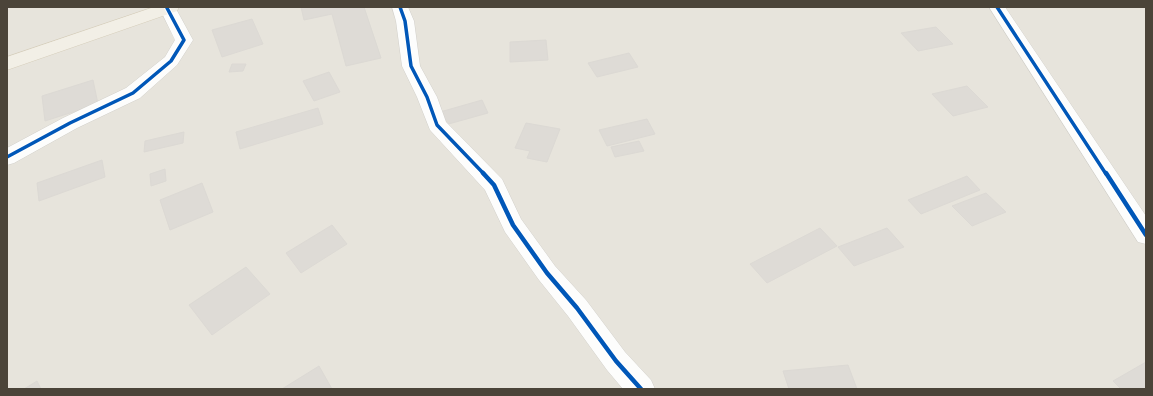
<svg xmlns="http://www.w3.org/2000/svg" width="1153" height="396" font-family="'PT Sans Narrow',sans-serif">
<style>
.residential{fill:#e7e4dc}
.building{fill:#dedbd6;stroke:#dcd9d4}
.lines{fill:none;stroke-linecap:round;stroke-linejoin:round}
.street-casing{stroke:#d2d0cb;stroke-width:1}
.primary-casing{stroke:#d6cebb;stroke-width:1}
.street{fill:#fdfdfc;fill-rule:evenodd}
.primary{fill:#f2efe6;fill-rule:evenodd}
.cycleway-far1-casing{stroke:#fff;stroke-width:5.5}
.cycleway-casing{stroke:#fff;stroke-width:7}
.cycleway-far1{stroke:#0057b8;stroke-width:3.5}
.cycleway{stroke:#0057b8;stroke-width:4.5}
</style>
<rect width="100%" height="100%" fill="#f4f2ee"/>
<!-- residential -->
<path class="residential" d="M 7,7 L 1146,7 L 1146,389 L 7,389 Z"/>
<!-- building -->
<path class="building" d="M 301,7 L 364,7 L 381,58 L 346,66 L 332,14 L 304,20 Z
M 252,19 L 263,44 L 222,57 L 212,30 Z
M 936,27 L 953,44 L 918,51 L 901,33 Z
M 546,40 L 548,60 L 510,62 L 510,42 Z
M 629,53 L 638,67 L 597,77 L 588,63 Z
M 232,64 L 246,64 L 243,71 L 229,72 Z
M 329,72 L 340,92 L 314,101 L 303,81 Z
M 93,80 L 98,104 L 45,121 L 42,96 Z
M 967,86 L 988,107 L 953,116 L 932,94 Z
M 482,100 L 488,113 L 445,125 L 440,112 Z
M 318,108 L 323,124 L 240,149 L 236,132 Z
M 647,119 L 655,134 L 607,146 L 599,130 Z
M 526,123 L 560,129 L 547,162 L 527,158 L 530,151 L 515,148 Z
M 184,132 L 183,143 L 144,152 L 145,141 Z
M 639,141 L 644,151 L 615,157 L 611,147 Z
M 102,160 L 105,177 L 39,201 L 37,183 Z
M 165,169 L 166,181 L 151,186 L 150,174 Z
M 967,176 L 980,190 L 921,214 L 908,200 Z
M 202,183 L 213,212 L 170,230 L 160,200 Z
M 986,193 L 1006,212 L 972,226 L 952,206 Z
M 332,225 L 347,244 L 301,273 L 286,253 Z
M 820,228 L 837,246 L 767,283 L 750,264 Z
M 887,228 L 904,247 L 854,266 L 838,247 Z
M 246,267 L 270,294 L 212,335 L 189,305 Z
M 1146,362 L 1146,389 L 1121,389 L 1113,381 Z
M 848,365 L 857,389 L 789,389 L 783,371 Z
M 319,366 L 332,389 L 282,389 Z
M 37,381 L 41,389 L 24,389 Z"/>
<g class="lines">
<!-- street casing -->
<g class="street-casing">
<path id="street" d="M 159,7 L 175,7 L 193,40 L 177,65 L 140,98 L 77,128 L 14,163 L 7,165 L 7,148 L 63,118 L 126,88 L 165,57 L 175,40 Z
M 392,7 L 408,7 L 414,21 L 420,66 L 437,97 L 446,122 L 502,179 L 521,219 L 555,266 L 586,300 L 625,352 L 651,380 L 655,389 L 623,389 L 607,370 L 568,316 L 539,280 L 505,232 L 485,190 L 430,130 L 417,97 L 402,66 L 396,21 Z
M 989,7 L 1005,7 L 1146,216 L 1146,244 L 1138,242 Z"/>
</g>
<!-- primary casing -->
<g class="primary-casing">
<path id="primary" d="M 154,7 L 179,7 L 177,11 L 7,70 L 7,57 Z"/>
</g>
<!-- street -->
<use href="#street" class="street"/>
<!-- primary -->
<use href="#primary" class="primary"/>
<!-- cycleway-far1 casing -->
<g class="cycleway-far1-casing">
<path id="cycleway-far1" d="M 400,7 L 405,21 L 411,66 L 427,97 L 437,125 L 484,174
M 997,7 L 1106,174
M 7,157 L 70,123 L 133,93 L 171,61 L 184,40 L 167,8"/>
</g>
<!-- cycleway casing -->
<g class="cycleway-casing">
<path id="cycleway" d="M 483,173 L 494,185 L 513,225 L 547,273 L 577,308 L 616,361 L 641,389
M 1106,173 L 1146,235"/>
</g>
<!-- cycleway-far1 -->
<use href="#cycleway-far1" class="cycleway-far1"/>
<!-- cycleway -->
<use href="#cycleway" class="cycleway"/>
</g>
<!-- border -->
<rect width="1153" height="396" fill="none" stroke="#4b4439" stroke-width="16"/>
</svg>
